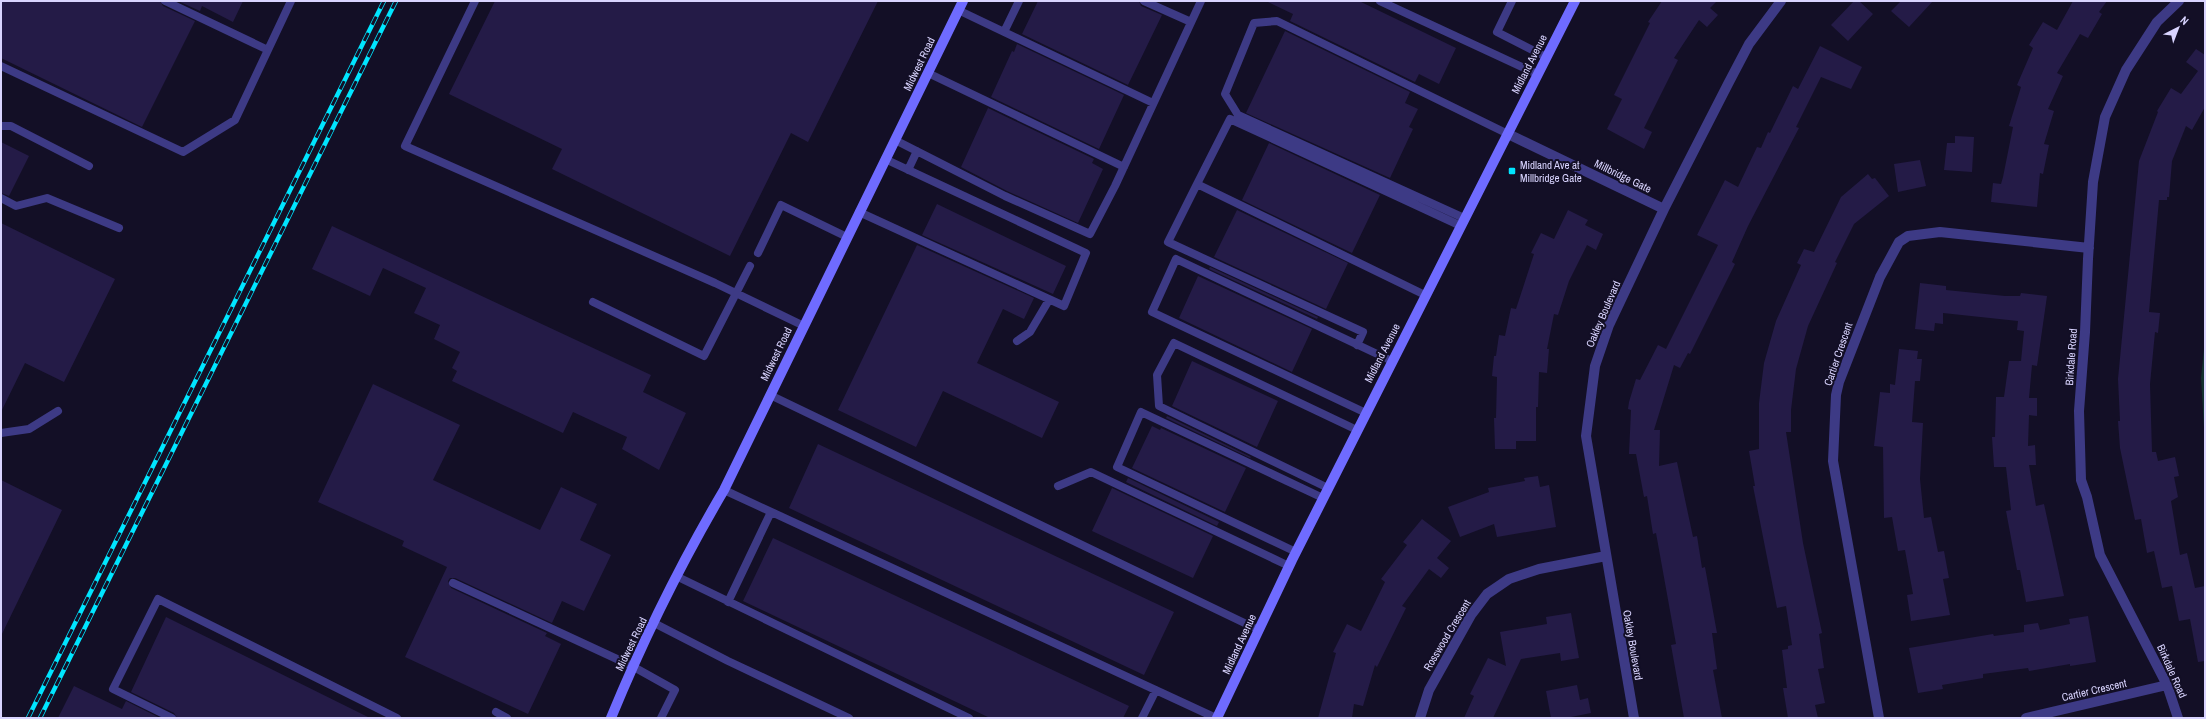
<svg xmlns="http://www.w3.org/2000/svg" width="2206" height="719" font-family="'Archivo Narrow',sans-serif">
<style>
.green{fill:#12302f}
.building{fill:#241b47}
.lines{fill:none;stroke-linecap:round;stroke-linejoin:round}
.lane{stroke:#3d3a85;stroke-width:8}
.street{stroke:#3d3a85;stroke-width:10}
.secondary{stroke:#6f6bff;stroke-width:10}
.rail-casing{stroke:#00e5ff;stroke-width:4.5}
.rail{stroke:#130f26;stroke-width:3;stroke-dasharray:9;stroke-linecap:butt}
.poi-dot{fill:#00e5ff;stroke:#130f26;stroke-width:1.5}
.labels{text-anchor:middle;stroke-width:4;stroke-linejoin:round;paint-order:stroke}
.street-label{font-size:11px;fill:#d9d4ff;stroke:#130f26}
.poi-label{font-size:11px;fill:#d9d4ff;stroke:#130f26;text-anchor:start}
</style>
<rect width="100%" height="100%" fill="#130f26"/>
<!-- green -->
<path class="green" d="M 2205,339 L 2205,445 L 2201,378 Z"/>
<!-- building -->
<path class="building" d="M 1,1 L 160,1 L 163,6 L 195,21 L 142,127 L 1,58 Z
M 178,1 L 243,1 L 233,22 L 202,6 L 200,11 Z
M 495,1 L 878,1 L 808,142 L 791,133 L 730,256 L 552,169 L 562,149 L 449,94 Z
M 1038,1 L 1139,1 L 1141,6 L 1162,15 L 1128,85 L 1022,34 Z
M 1266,1 L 1359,1 L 1456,48 L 1439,84 L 1419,74 L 1415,82 L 1290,21 L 1293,14 Z
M 1662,1 L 1717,1 L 1710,8 L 1718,15 L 1707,27 L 1699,20 L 1674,58 L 1678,60 L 1644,128 L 1652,132 L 1644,149 L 1607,129 L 1622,99 L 1614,95 L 1650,23 L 1648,22 Z
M 1854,1 L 1859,1 L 1873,14 L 1848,41 L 1831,25 Z
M 1901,1 L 1933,1 L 1909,27 L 1891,11 Z
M 2073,1 L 2107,1 L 2099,12 L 2102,14 L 2088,38 L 2080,34 L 2057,73 L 2063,76 L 2048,109 L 2054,111 L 2044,144 L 2049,145 L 2043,174 L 2040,173 L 2037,207 L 1991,202 L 1993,183 L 2001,184 L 2003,177 L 2013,127 L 2009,126 L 2021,87 L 2017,85 L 2033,48 L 2029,45 L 2043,22 L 2057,30 Z
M 1285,31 L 1410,92 L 1405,103 L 1418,109 L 1409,127 L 1413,129 L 1390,178 L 1246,113 Z
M 1017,44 L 1124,95 L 1099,149 L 991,97 L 1012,51 L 1014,52 Z
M 1820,46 L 1862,67 L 1851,89 L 1821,77 L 1796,127 L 1799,128 L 1748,226 L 1732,262 L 1735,264 L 1690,354 L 1688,353 L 1680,368 L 1674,365 L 1654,430 L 1660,430 L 1659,466 L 1677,462 L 1693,537 L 1697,536 L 1702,568 L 1705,567 L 1717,633 L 1712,633 L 1717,669 L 1713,670 L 1722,718 L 1684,718 L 1671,645 L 1676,644 L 1656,533 L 1653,534 L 1647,496 L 1644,497 L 1636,454 L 1629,454 L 1631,410 L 1628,409 L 1629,402 L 1636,379 L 1640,380 L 1658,345 L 1666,349 L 1718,245 L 1697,235 L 1725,180 L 1738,187 L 1757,147 L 1761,148 L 1768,132 L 1770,133 L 1793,86 L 1798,89 Z
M 2196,49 L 2205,55 L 2205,107 L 2192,130 L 2186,126 L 2172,161 L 2169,197 L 2167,197 L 2167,200 L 2159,200 L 2149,312 L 2160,313 L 2158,333 L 2155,332 L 2150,384 L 2152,452 L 2156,452 L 2158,461 L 2175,457 L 2179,476 L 2174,477 L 2178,497 L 2171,501 L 2180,555 L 2187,553 L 2195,588 L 2205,586 L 2205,661 L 2198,662 L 2190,619 L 2179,621 L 2172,586 L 2162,588 L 2154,551 L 2147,553 L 2141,519 L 2135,520 L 2120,448 L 2118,421 L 2120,421 L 2118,379 L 2139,161 L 2158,112 L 2157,111 L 2171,88 L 2181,94 L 2198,71 L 2186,62 Z
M 988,108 L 1094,159 L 1092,163 L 1103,169 L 1078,223 L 1007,191 L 961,167 Z
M 1955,136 L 1974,137 L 1972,172 L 1944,170 L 1947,143 L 1955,143 Z
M 1,142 L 29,156 L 9,196 L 1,193 Z
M 1269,143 L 1380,195 L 1352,253 L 1242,200 Z
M 1920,160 L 1926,186 L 1898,192 L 1894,164 Z
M 1868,174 L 1872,179 L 1875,178 L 1889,196 L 1854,224 L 1835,262 L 1837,263 L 1808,326 L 1796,369 L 1791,410 L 1791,432 L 1786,432 L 1803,543 L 1822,633 L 1819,634 L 1824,668 L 1818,669 L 1825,703 L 1815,705 L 1818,718 L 1788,718 L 1783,688 L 1787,688 L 1782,650 L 1788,649 L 1788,646 L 1792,645 L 1786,606 L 1777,608 L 1753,486 L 1755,486 L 1749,451 L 1759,449 L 1759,403 L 1764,363 L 1776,321 L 1801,265 L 1797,263 L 1804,249 L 1814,252 L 1841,197 Z
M 937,204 L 1066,266 L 1053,294 L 922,235 Z
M 1237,210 L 1348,263 L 1326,309 L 1214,257 Z
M 1568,210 L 1588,220 L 1585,225 L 1603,234 L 1596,250 L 1587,245 L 1569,281 L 1558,315 L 1554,314 L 1547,349 L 1549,349 L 1547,373 L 1539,372 L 1538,407 L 1536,407 L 1536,441 L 1516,441 L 1516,449 L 1495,449 L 1494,418 L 1496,418 L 1497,377 L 1492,376 L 1494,356 L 1496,356 L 1499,335 L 1505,336 L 1511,308 L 1516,309 L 1534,254 L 1531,253 L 1541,233 L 1554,239 Z
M 1,223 L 115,279 L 64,382 L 25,363 L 1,412 Z
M 332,226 L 651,375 L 643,392 L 686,413 L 659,470 L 622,449 L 627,437 L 573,412 L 563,433 L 452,381 L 457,371 L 452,368 L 460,352 L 434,339 L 440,325 L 414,313 L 426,288 L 383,268 L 370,296 L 312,269 Z
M 917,245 L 1034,298 L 1024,319 L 1003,309 L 977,363 L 1059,402 L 1042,438 L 943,391 L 916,447 L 838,410 Z
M 1210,267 L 1318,317 L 1317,319 L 1209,269 Z
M 1198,276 L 1312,329 L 1292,372 L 1179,318 Z
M 1920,283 L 1946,286 L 1946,290 L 2005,296 L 2020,296 L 2021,293 L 2047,296 L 2037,366 L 2032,365 L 2029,398 L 2037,398 L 2037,416 L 2029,415 L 2028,446 L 2035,445 L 2036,465 L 2029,465 L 2036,506 L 2044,504 L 2064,596 L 2026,602 L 2020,570 L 2017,570 L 2006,511 L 2011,510 L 2006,467 L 1994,467 L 1992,437 L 1995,437 L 1996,397 L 2004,397 L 2009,361 L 2021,361 L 2024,331 L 2017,330 L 2018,321 L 1943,313 L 1943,324 L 1935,323 L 1934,331 L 1915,329 Z
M 1899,349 L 1918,351 L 1917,359 L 1922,359 L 1920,381 L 1915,381 L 1912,422 L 1923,423 L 1920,479 L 1924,518 L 1931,517 L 1938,552 L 1944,551 L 1949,578 L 1943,579 L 1950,615 L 1911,621 L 1907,595 L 1913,594 L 1905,550 L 1898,551 L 1892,517 L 1884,518 L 1883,447 L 1874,446 L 1880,392 L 1890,393 L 1890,384 L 1895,385 Z
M 1192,361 L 1278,401 L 1257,447 L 1172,406 Z
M 373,384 L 460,425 L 433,480 L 540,530 L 561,487 L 597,504 L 580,540 L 611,555 L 584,611 L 562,601 L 552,623 L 455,578 L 450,578 L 448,581 L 451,588 L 547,633 L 545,636 L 561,644 L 528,714 L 405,657 L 447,567 L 402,546 L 404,541 L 318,502 Z
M 1167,416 L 1251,457 L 1250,458 L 1166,418 Z
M 1152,426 L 1160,430 L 1161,428 L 1246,468 L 1225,512 L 1132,468 Z
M 818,444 L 1174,612 L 1144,675 L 789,508 Z
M 1538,476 L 1540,487 L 1549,485 L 1556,527 L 1497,537 L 1494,524 L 1460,537 L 1448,507 L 1489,492 L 1488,488 L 1525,481 L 1524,478 Z
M 1128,478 L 1219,522 L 1217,526 L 1126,482 Z
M 1,480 L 62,510 L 1,636 Z
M 1112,488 L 1213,536 L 1193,578 L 1092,531 Z
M 1422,519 L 1451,541 L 1437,558 L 1449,568 L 1441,578 L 1429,569 L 1402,606 L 1406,608 L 1377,667 L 1375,665 L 1363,706 L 1354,704 L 1352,718 L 1318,718 L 1336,653 L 1333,652 L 1347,624 L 1361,631 L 1385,582 L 1381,579 L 1407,545 L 1403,542 Z
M 773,538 L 1129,706 L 1123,718 L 990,718 L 743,601 Z
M 1571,613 L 1579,658 L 1561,661 L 1560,653 L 1521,659 L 1493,718 L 1464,718 L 1474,696 L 1470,694 L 1488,658 L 1506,666 L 1500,632 L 1547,624 L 1546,617 Z
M 2088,616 L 2096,662 L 2070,666 L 2070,664 L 2029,671 L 2028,668 L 1983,674 L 1983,678 L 1942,685 L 1943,689 L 1918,693 L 1909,648 L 1993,634 L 1994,636 L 2024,632 L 2024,625 L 2038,623 L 2040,630 L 2070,624 L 2069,619 Z
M 166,617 L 247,657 L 370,718 L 177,718 L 174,713 L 131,692 Z
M 1577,685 L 1580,700 L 1588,698 L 1591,713 L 1566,718 L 1551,718 L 1546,691 Z
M 74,686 L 122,709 L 126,701 L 160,718 L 58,718 Z"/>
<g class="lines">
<!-- lane -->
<path class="lane" d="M 165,1 L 268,50
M 475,1 L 405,146 L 715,283 L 804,326
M 1144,1 L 1191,22
M 1380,1 L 1537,74
M 1512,1 L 1497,32 L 1546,57
M 958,10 L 1153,103
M 1004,32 L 1019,1
M 1,66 L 183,152 L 235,120 L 291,1
M 928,73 L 1124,167
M 1,126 L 11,126 L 89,166
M 895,140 L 1005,196 L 1090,234 L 1115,186 L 1201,1
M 908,170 L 917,151
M 1197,184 L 1168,242 L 1363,332 L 1357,345
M 1,198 L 16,206 L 47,198 L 119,228
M 859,212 L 1064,306 L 1086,253 L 885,159
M 1464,218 L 1238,115 L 1225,94 L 1254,23 L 1277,21 L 1506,133
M 758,253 L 781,205 L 847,237
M 1425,295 L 1197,184 L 1230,119 L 1461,226
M 593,302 L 704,356 L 750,266
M 1017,341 L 1030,332 L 1049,300
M 770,395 L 1259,630
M 1366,413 L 1152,312 L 1176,259 L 1392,361
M 1,433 L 29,429 L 58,411
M 1058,486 L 1091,472 L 1289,566
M 1328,488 L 1159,406 L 1157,375 L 1174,343 L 1357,430
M 724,490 L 1216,718
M 1296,552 L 1117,467 L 1141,412 L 1323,498
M 678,577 L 969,718
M 453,583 L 632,666 L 675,690 L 661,718
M 728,602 L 771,512
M 654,623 L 728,661 L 849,718
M 496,712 L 507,718
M 172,718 L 113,689 L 158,599 L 397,718
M 1142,718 L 1156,690"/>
<!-- street -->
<path class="street" d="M 1506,133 L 1664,209
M 1420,718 L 1429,690 L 1471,615 L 1487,594 L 1509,579 L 1539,569 L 1606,556
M 1634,718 L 1586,436 L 1595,366 L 1609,325 L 1664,209 L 1728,84 L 1749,44 L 1781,1
M 1879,718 L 1833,461 L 1836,395 L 1839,382 L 1880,277 L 1899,242 L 1908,236 L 1940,232 L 2089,248
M 2026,718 L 2167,685
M 2178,718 L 2167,685 L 2100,555 L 2087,497 L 2081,480 L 2079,411 L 2085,332 L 2088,259 L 2093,182 L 2105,117 L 2126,70 L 2157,22 L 2179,1"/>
<!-- secondary -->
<path class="secondary" d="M 611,718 C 643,640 681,563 724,490 L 963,1
M 1217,718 L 1292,560 L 1575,1"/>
<!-- rail casing -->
<g class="rail-casing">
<path id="rail" d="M 28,718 L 384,1
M 40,718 L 396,1"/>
</g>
<!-- rail -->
<use href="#rail" class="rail"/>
</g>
<!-- markers -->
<rect class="poi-dot" x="1508" y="167" width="8" height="8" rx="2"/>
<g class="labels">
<!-- street labels -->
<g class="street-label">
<text transform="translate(919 64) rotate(-64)" y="4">Midwest Road</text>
<text transform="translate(1529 64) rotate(-63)" y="4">Midland Avenue</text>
<text transform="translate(1623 176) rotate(26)" y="4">Millbridge Gate</text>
<text transform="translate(1603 314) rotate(-67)" y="4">Oakley Boulevard</text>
<text transform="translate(1382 353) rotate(-63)" y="4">Midland Avenue</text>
<text transform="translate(776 354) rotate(-64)" y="4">Midwest Road</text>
<text transform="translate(1838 354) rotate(-71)" y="4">Cartier Crescent</text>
<text transform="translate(2071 357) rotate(-86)" y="4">Birkdale Road</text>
<text transform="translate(1447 635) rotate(-59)" y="4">Rosswood Crescent</text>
<text transform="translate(631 644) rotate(-64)" y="4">Midwest Road</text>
<text transform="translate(1239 644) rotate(-65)" y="4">Midland Avenue</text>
<text transform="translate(1633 645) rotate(80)" y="4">Oakley Boulevard</text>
<text transform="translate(2172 671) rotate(66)" y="4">Birkdale Road</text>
<text transform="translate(2094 690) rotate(-13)" y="4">Cartier Crescent</text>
</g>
<!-- poi labels -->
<g class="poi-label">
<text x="1520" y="169">Midland Ave at<tspan x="1520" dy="13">Millbridge Gate</tspan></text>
</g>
</g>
<!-- border -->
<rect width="2206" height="719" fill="none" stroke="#d9d4ff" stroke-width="4"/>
<!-- north arrow -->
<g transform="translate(2178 28) rotate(42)" stroke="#130f26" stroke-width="3" paint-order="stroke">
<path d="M0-3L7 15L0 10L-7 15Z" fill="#d9d4ff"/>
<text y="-6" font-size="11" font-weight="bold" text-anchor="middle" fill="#d9d4ff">N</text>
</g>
</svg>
